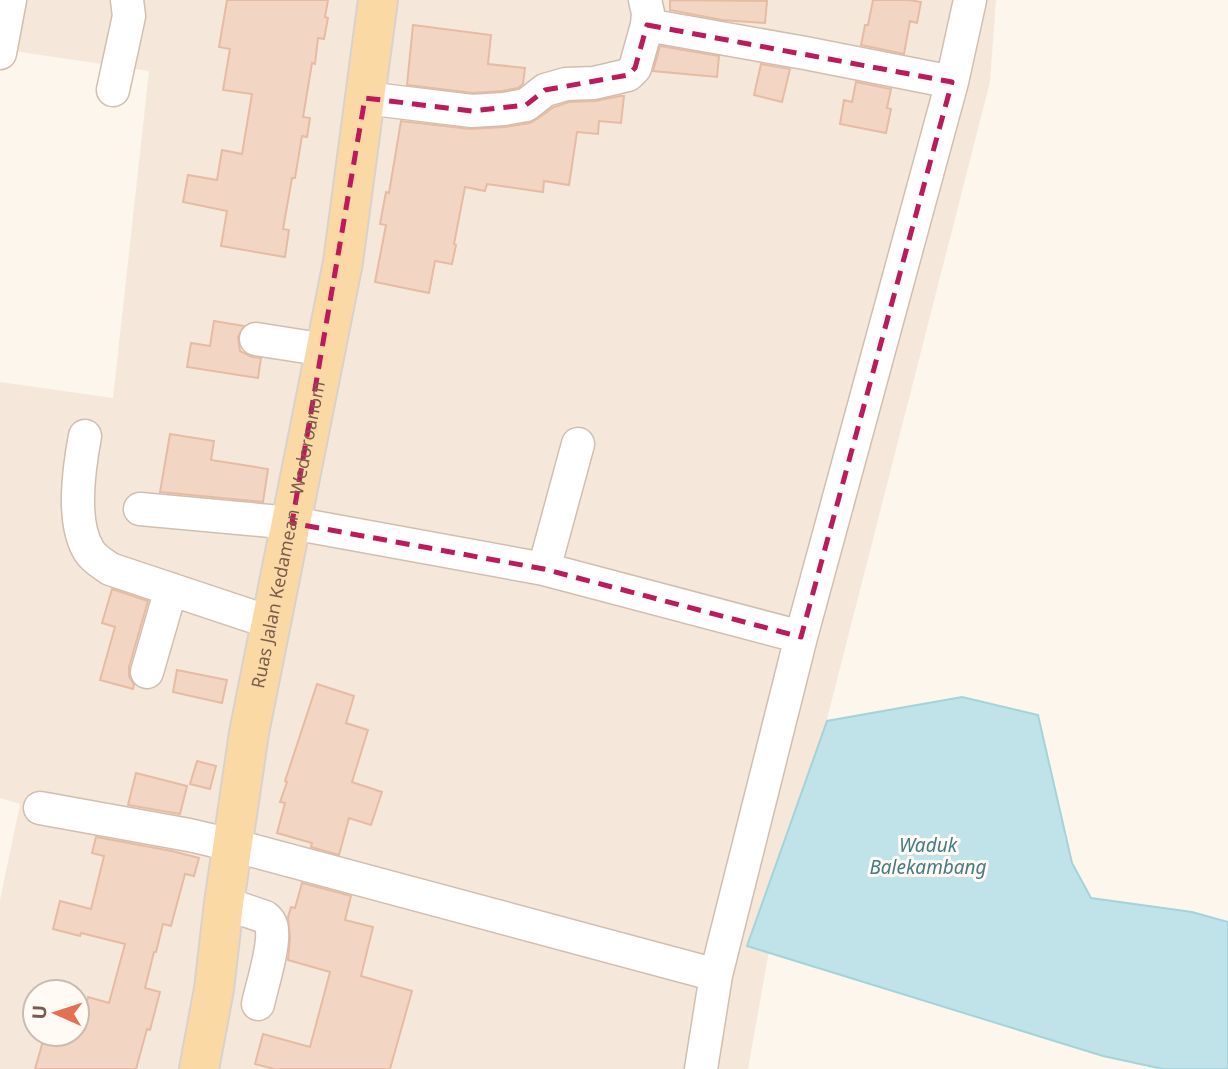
<svg xmlns="http://www.w3.org/2000/svg" width="1228" height="1069" font-family="'Noto Sans',sans-serif">
<style>
.residential{fill:#f5e8da;fill-rule:evenodd}
.water{fill:#bfe3e8;stroke:#a5d3da;stroke-width:2}
.building{fill:#f3d5c3;stroke:#e6bba3;stroke-width:2}
.lines{fill:none;stroke-linecap:round;stroke-linejoin:round}
.minor-casing{stroke:#d1beb0;stroke-width:35}
.major-casing{stroke:#dad1cd;stroke-width:42}
.minor{stroke:#fff;stroke-width:32}
.major{stroke:#fbd9a5;stroke-width:38}
.marked{fill:none;stroke:#c2185b;stroke-width:5;stroke-dasharray:14 9;stroke-linejoin:round}
.labels{text-anchor:middle;stroke-width:6;stroke-linejoin:round;paint-order:stroke}
.street-label{font-size:18px;fill:#7a5c4d;stroke:#fffaf3}
.water-label{font-size:19px;font-style:italic;fill:#437c86;stroke:#fffaf3}
</style>
<rect width="100%" height="100%" fill="#fdf6ec"/>
<!-- residential -->
<path class="residential" d="M 0,0 L 996,0 L 990,82 L 772,934 L 748,1069 L 0,1069 L 0,900 L 20,804 L 0,798 L 0,382 L 113,398 L 149,71 L 0,49 ZM 35,992 L 77,992 L 77,1034 L 35,1034 Z"/>
<!-- water -->
<path class="water" d="M 962,697 L 1038,715 L 1072,863 L 1091,898 L 1192,912 L 1228,922 L 1228,1069 L 1163,1069 L 1103,1056 L 747,946 L 827,721 Z"/>
<!-- building -->
<path class="building" d="M 227,0 L 328,0 L 325,17 L 328,18 L 324,39 L 318,38 L 315,64 L 312,63 L 303,117 L 310,118 L 307,137 L 302,136 L 295,178 L 292,178 L 283,229 L 289,230 L 285,257 L 221,246 L 227,211 L 183,202 L 188,175 L 217,180 L 222,150 L 242,154 L 252,94 L 223,90 L 230,49 L 219,47 Z
M 670,0 L 767,1 L 765,23 L 722,20 L 670,10 Z
M 873,0 L 909,0 L 921,2 L 917,23 L 910,21 L 904,54 L 861,45 L 865,25 L 868,25 Z
M 413,25 L 491,35 L 488,64 L 525,68 L 523,84 L 518,88 L 502,91 L 473,93 L 407,85 Z
M 660,46 L 719,56 L 717,77 L 653,71 Z
M 761,64 L 790,69 L 782,102 L 754,95 Z
M 856,82 L 891,89 L 887,108 L 891,109 L 886,133 L 840,124 L 844,100 L 852,102 Z
M 620,96 L 624,96 L 621,123 L 599,121 L 598,134 L 577,132 L 569,185 L 544,181 L 543,192 L 487,184 L 485,191 L 465,187 L 454,244 L 456,245 L 452,264 L 435,261 L 429,293 L 375,282 L 386,225 L 380,224 L 386,192 L 389,193 L 401,121 L 470,129 L 505,127 L 530,123 L 537,119 L 554,107 L 569,102 L 595,101 Z
M 214,321 L 244,326 L 238,337 L 240,351 L 252,357 L 261,358 L 258,378 L 187,367 L 191,343 L 210,346 Z
M 170,434 L 214,441 L 211,460 L 268,469 L 263,502 L 160,492 Z
M 112,589 L 148,601 L 129,667 L 129,676 L 134,685 L 133,689 L 100,680 L 115,627 L 102,623 Z
M 177,670 L 227,680 L 222,703 L 173,692 Z
M 317,684 L 354,696 L 346,723 L 368,730 L 352,782 L 382,792 L 371,825 L 349,818 L 339,855 L 311,847 L 312,843 L 277,833 L 285,803 L 280,802 L 287,782 L 285,781 Z
M 197,761 L 216,766 L 210,789 L 190,784 Z
M 136,773 L 187,786 L 180,814 L 128,805 Z
M 96,837 L 172,851 L 199,858 L 194,876 L 185,874 L 171,926 L 163,924 L 156,952 L 154,952 L 145,988 L 160,992 L 150,1030 L 147,1029 L 136,1069 L 35,1069 L 45,1034 L 78,1034 L 88,997 L 109,1003 L 125,944 L 81,933 L 80,936 L 53,929 L 60,901 L 91,909 L 104,856 L 92,853 Z
M 302,883 L 351,896 L 345,920 L 373,927 L 361,976 L 412,991 L 390,1069 L 274,1069 L 255,1064 L 263,1034 L 310,1047 L 330,972 L 288,960 L 290,938 L 288,917 L 291,907 L 295,908 Z"/>
<g class="lines">
<!-- minor casing -->
<g class="minor-casing">
<path id="minor" d="M 645,0 L 648,13 L 647,25 L 805,53 L 952,82
M 0,53 L 10,0
M 113,90 L 129,16 L 127,0
M 365,98 L 472,111 L 504,109 L 526,105 L 545,90 L 566,84 L 594,83 L 628,75 L 635,68 L 647,25
M 256,339 L 326,350
M 85,436 C 79,468 71,522 89,551 C 94,559 103,564 110,569 L 272,623
M 140,509 L 292,523 L 544,569 L 801,637
M 544,569 L 578,444
M 147,672 L 171,589
M 40,808 L 189,835 L 232,845 L 716,975
M 224,903 L 265,917 C 270,921 272,924 272,931 C 274,948 262,986 258,1004
M 701,1069 L 716,975 L 801,637 L 952,82 L 970,0"/>
</g>
<!-- major casing -->
<g class="major-casing">
<g id="major">
<path id="s1" d="M 199,1069 L 214,989 L 224,903 L 249,733 L 343,262 L 378,0"/>
</g>
</g>
<!-- minor -->
<use href="#minor" class="minor"/>
<!-- major -->
<use href="#major" class="major"/>
</g>
<!-- marked area -->
<path class="marked" d="M 647,25 L 952,82 L 801,637 L 544,569 L 292,523 L 365,98 L 472,111 L 526,105 L 545,90 L 628,75 L 635,68 Z"/>
<g class="labels">
<!-- street labels -->
<g class="street-label">
<text dy="6" stroke="none"><textPath href="#s1" startOffset="542">Ruas Jalan Kedamean - Wedoroanom</textPath></text>
</g>
<!-- water labels -->
<g class="water-label">
<text x="928" y="852">Waduk<tspan x="928" dy="22">Balekambang</tspan></text>
</g>
</g>
<!-- north arrow -->
<g transform="translate(56 1013) rotate(273)"><circle r="33" fill="#fffaf3" stroke="#cabbb1" stroke-width="2"/>
<path d="M0-5L12 26L0 18L-12 26Z" fill="#e76f51"/>
<text y="-10" font-size="19" font-weight="bold" text-anchor="middle" fill="#7a5c4d">U</text>
</g>
</svg>
